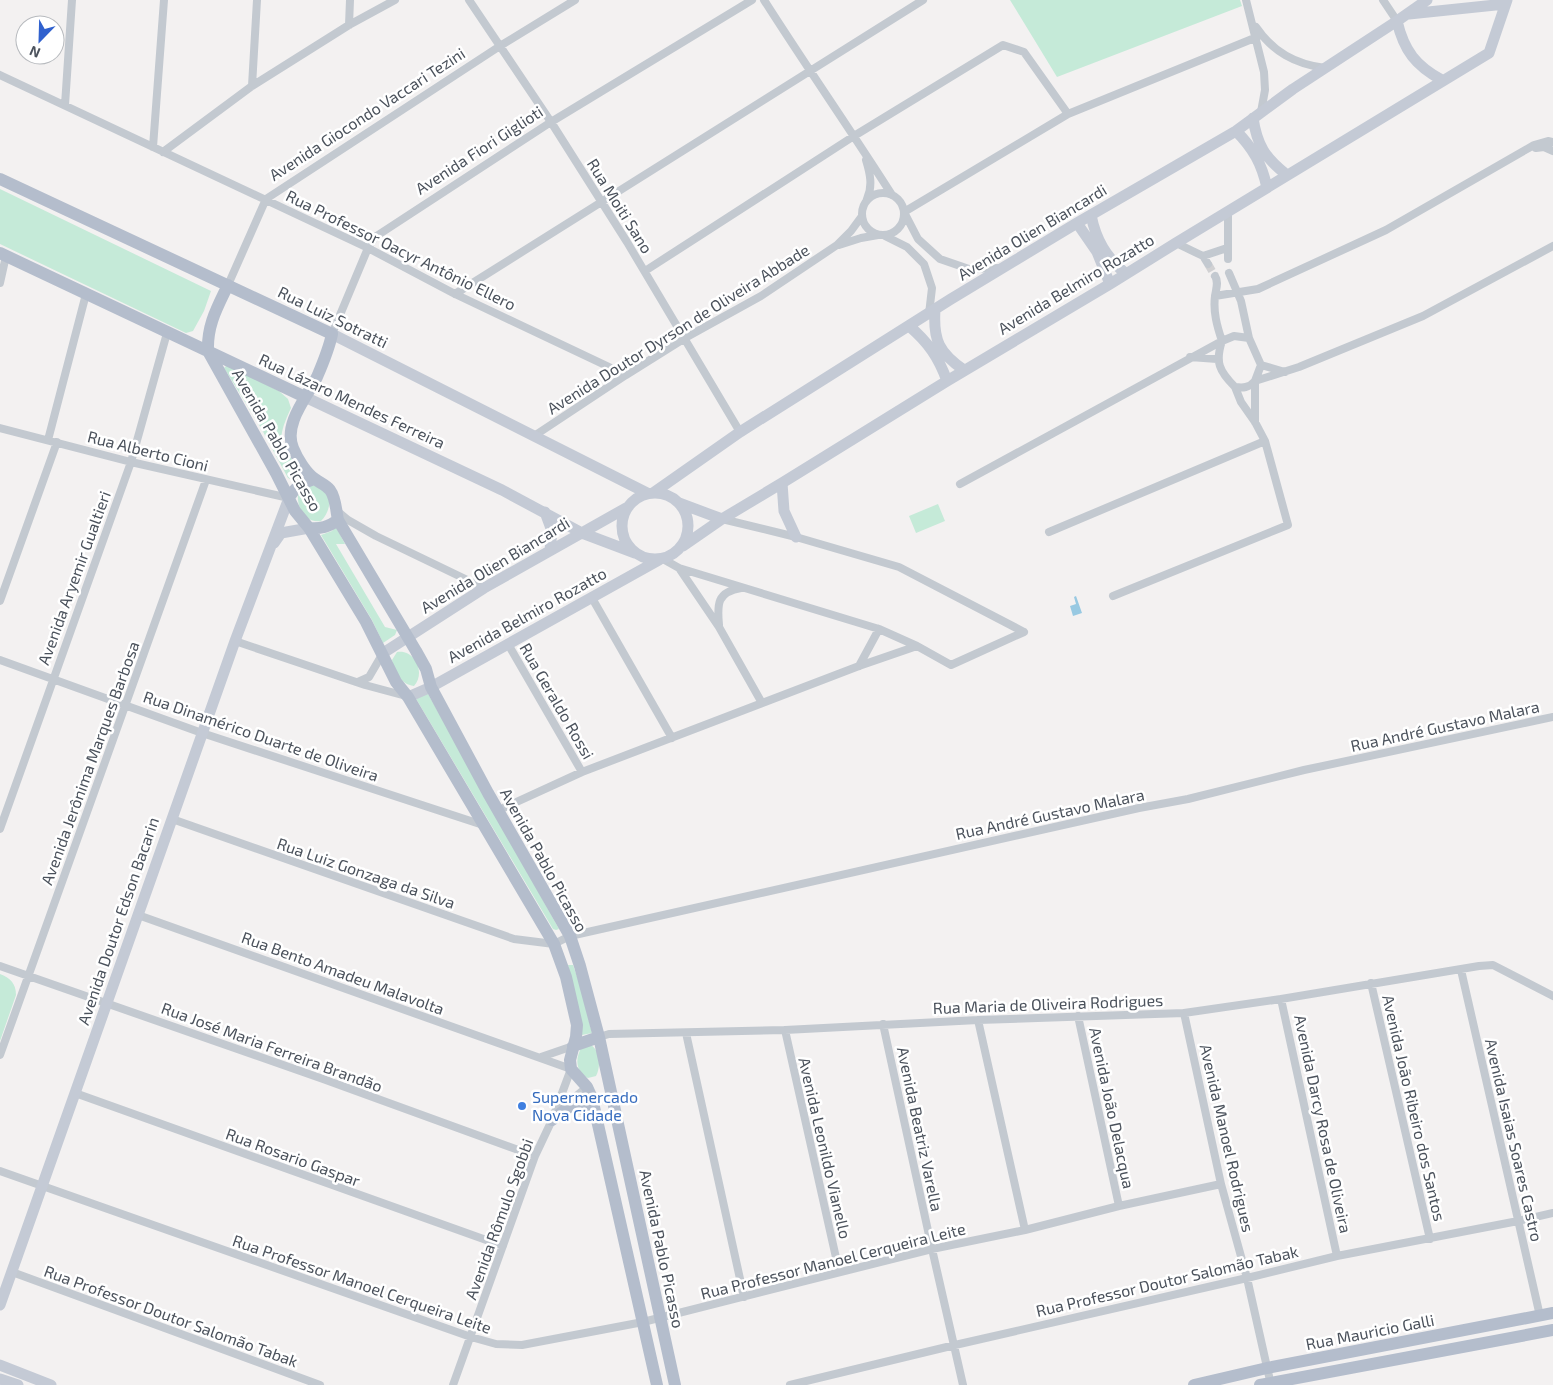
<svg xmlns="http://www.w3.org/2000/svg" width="1553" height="1385" font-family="'Exo 2',sans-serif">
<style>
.green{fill:#c5ead8}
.water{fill:#98c9e2}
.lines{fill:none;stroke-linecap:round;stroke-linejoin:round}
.street-tunnel{stroke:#d1d1d3;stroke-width:8;stroke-dasharray:8 4;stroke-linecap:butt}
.street{stroke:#c3c9d0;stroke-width:8}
.secondary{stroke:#c4cad5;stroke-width:11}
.primary{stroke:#b4bdcc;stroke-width:12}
.shop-dot{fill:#3f7fe0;stroke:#fff;stroke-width:2}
.labels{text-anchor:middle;stroke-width:5;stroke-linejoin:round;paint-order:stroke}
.street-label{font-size:16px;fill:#4b525c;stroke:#fff}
.shop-label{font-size:16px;fill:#366cbe;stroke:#fff;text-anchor:start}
</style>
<rect width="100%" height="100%" fill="#f3f1f1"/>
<!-- green -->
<path class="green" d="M 1010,0 L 1240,0 L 1242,6 L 1057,77 Z
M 0,189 L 211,291 L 204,311 L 193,331 L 186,333 L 0,244 Z
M 227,365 L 279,391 L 288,399 L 291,408 C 274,445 282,441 300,473 L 298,477 L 293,480 L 288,478 L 261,428 L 229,376 L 224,368 Z
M 309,484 C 313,486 318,486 321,488 C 334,496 330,512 321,521 C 305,523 297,509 298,495 Z
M 938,504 L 945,521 L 916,533 L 909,516 Z
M 336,527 L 345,544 L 336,544 L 385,627 L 397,630 L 395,635 L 383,643 L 372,620 L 321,535 L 332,531 Z
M 397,652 C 415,649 426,673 414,686 C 400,684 395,672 392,660 Z
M 427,692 L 559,929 L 556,930 L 553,929 L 415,697 Z
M 568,965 L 573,965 L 580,985 L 592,1033 L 582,1035 Z
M 0,974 C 10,978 16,983 16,995 L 0,1041 Z
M 591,1045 C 600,1051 601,1067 596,1076 L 588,1078 C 575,1072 575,1057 582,1047 Z"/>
<!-- water -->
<path class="water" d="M 1076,596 L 1082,613 L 1073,616 L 1070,606 L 1076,604 L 1074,597 Z"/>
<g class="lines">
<!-- street-tunnel -->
<path class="street-tunnel" d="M 1208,264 L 1215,276"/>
<!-- street -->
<path class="street" d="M 469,0 L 551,122 L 627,242 L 740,432
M 764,0 C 806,66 850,129 892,195
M 1246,0 L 1264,72 L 1265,90 L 1261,112
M 1383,0 L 1397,21
M 349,25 L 350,0
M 1256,27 C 1273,52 1295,64 1325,68
M 0,75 L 368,248 L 455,294 L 626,375
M 252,86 L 257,0
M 65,105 L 72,0
M 153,147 L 164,0
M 1536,148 L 1544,147 L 1553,151
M 163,152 L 252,86 L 349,25 L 395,0
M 866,160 C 870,173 873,186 867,199
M862 214a21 21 0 1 1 42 0a21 21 0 1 1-42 0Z
M 1228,211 L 1228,259
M 885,236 L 907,247 L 924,264 L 932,288 L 929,314
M 1176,243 L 1203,256 L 1208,264
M 839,245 L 861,238 L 878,235
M 1203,256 L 1227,248
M 999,268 L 969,269 L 940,259 L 918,239 L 904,212 L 1068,114 L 1257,37
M 645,271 L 854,136 L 1003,45 L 1024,52 L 1068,114
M 1229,273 L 1241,301 L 1249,338
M 0,283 L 6,256
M 228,285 L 266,199 L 500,46 L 575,0
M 455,294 L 923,0
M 1215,296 L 1258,289 L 1386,230 L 1534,145 L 1548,141 L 1553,142
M 332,334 L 368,248 L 375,237 L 551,122 L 752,0
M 1190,357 L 1217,359
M 1261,365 L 1285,372
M 1255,422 L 1255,381 L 1261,365 L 1249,338 L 1234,336 L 1222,341 C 1215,362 1219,371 1235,387 C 1243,388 1249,388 1255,381 L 1299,367 L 1423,316 L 1553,246
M 0,428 L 131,462 L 289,498
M 534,436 L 626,375 L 685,338 L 761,296 L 837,245 L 851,231 L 862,216
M 48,440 L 86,294
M 960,484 L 1222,341 C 1217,326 1213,312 1215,296 C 1216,289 1219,282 1215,276
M 336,510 L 348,520 L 376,536 L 484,588
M 722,519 L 796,537 L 899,567 L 1024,632
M 1049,532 L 1265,441
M 663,559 L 679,568 L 879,629 L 917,646 L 951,665 L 1024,632
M 679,568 L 719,627 L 762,703
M 1113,596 L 1288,525 L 1265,441 L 1255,422 L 1241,402 L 1235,387
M 592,598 L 672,738
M 0,601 L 57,442
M 719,625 C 717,604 717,592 741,588
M 235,641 L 365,685 L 406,696
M 508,644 L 582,772
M 0,660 L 202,733 L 483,825
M 859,666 L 879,629
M 358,682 L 369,677 L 383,653
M 499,810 L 582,772 L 859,666 L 917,646
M 172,819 L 514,939 L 554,944 L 570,936 L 1139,808 L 1188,799 L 1304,770 L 1553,717
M 0,829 L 131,462 L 167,333
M 138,915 L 571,1069 L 552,1120 L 535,1156 L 453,1385
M 0,966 L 323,1079 L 535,1156
M 1461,970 L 1540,1316
M 1371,983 L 1430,1239
M 1281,999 L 1337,1256
M 1184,1013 L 1221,1184 L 1247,1278 L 1271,1385
M 1078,1016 L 1119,1206
M 978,1020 L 1025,1230
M 883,1024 L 932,1249 L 963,1385
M 785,1030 L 839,1271
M 686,1033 L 744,1297
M 599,1037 L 609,1034 L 785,1030 L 978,1020 L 1184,1013 L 1281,999 L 1479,966 L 1493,965 L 1553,996
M 0,1055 L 206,480
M 541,1057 L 573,1046
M 75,1093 L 503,1246
M 563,1107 L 587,1087
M 0,1171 L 471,1337 L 496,1344 L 522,1345 L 643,1322 L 932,1249 L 1025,1230 L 1119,1206 L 1221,1184
M 12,1272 L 320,1385
M 790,1385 L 955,1345 L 1247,1278 L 1337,1256 L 1518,1221 L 1553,1213"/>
<!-- secondary -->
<path class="secondary" d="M 1409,14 L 1505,4
M 1397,21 C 1404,51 1416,66 1442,80
M 1253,118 C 1257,145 1265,158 1287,175
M 1236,131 C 1253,148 1262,164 1267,188
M 1091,215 C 1096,240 1106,257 1126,274
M 1077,223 L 1097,252 L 1110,284
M 935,310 C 933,340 939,353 964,370
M 909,326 C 928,342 939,358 947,381
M 332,334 L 647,493
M 305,397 L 502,490 L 582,533 L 635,553
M 782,483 L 784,511 L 796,537
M622 526a33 33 0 1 1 66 0a33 33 0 1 1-66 0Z
M 653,493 L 740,432 L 951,299 L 1077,223 L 1236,131 L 1293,89 L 1397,21 L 1427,0
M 679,503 L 722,519
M 545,512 L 552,531 L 550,550
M 274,543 L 281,533 L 309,528
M 683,546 L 722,519 L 782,483 L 947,381 L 1110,284 L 1176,243 L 1489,53 L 1507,0
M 383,653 L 484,588 L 626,508
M 408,697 L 431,687 L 659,560
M 0,1305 L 235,641 L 289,498
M 0,1365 L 51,1385
M 0,1379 L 18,1385"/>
<!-- primary -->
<path class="primary" d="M 0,179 L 332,334 C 329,349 323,363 317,377 C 307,397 283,424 293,448 C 297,458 306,473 315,479 C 320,483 326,485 330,490 C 336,498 336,511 338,520 L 416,651 L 426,669 L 431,687 L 488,793 L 570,936 L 580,966 L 599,1037 L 675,1385
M 0,253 L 305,397
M 228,285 C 217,308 207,325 208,351 L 276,473 L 295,511 L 309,528 L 366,622 L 396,682 L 408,697 L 554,944 L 566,977 L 577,1025 L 576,1037 L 570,1060 L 571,1069 L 587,1087 L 592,1098 L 657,1385
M 289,498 C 295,487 302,483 314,479
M 309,528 C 321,529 328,527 338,520
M 573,1046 L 599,1037
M 552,1120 L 570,1106 L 590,1110 L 598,1118
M 1194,1385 L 1267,1368 L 1553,1313
M 1260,1385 L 1553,1330"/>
</g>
<!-- markers -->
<circle class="shop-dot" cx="522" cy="1106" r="5"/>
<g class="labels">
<!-- street labels -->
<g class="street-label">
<text transform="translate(367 114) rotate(-33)" y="6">Avenida Giocondo Vaccari Tezini</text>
<text transform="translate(479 150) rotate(-33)" y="6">Avenida Fiori Giglioti</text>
<text transform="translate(620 206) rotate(58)" y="6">Rua Moiti Sano</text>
<text transform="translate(1032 232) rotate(-31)" y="6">Avenida Olien Biancardi</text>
<text transform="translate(401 250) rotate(26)" y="6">Rua Professor Oacyr Antônio Ellero</text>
<text transform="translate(1076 284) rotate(-31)" y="6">Avenida Belmiro Rozatto</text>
<text transform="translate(333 317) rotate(26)" y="6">Rua Luiz Sotratti</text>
<text transform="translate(678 329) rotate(-32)" y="6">Avenida Doutor Dyrson de Oliveira Abbade</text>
<text transform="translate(352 401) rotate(25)" y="6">Rua Lázaro Mendes Ferreira</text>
<text transform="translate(277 440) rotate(60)" y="6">Avenida Pablo Picasso</text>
<text transform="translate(148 451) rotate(14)" y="6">Rua Alberto Cioni</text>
<text transform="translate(495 565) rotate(-31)" y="6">Avenida Olien Biancardi</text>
<text transform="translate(74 578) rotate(-70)" y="6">Avenida Aryemir Gualtieri</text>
<text transform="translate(527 615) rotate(-29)" y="6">Avenida Belmiro Rozatto</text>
<text transform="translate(557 701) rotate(60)" y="6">Rua Geraldo Rossi</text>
<text transform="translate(1445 726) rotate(-12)" y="6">Rua André Gustavo Malara</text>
<text transform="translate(261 736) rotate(19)" y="6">Rua Dinamérico Duarte de Oliveira</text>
<text transform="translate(90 763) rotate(-70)" y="6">Avenida Jerônima Marques Barbosa</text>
<text transform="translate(1050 814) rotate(-12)" y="6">Rua André Gustavo Malara</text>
<text transform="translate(544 860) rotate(61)" y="6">Avenida Pablo Picasso</text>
<text transform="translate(366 873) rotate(19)" y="6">Rua Luiz Gonzaga da Silva</text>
<text transform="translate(118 921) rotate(-71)" y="6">Avenida Doutor Edson Bacarin</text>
<text transform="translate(343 973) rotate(20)" y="6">Rua Bento Amadeu Malavolta</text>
<text transform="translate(1048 1004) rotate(-2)" y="6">Rua Maria de Oliveira Rodrigues</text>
<text transform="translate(272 1047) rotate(20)" y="6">Rua José Maria Ferreira Brandão</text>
<text transform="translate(1112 1108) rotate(78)" y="6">Avenida João Delacqua</text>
<text transform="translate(1414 1108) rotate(77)" y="6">Avenida João Ribeiro dos Santos</text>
<text transform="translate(1323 1124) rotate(78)" y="6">Avenida Darcy Rosa de Oliveira</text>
<text transform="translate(920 1129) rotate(78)" y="6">Avenida Beatriz Varella</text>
<text transform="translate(1227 1138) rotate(77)" y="6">Avenida Manoel Rodrigues</text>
<text transform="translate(1514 1140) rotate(77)" y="6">Avenida Isaias Soares Castro</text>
<text transform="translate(825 1148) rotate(77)" y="6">Avenida Leonildo Vianello</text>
<text transform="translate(293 1157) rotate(20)" y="6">Rua Rosario Gaspar</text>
<text transform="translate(499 1219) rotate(-70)" y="6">Avenida Rômulo Sgobbi</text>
<text transform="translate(662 1249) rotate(78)" y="6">Avenida Pablo Picasso</text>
<text transform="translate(833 1261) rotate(-14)" y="6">Rua Professor Manoel Cerqueira Leite</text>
<text transform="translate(1167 1281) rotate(-13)" y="6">Rua Professor Doutor Salomão Tabak</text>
<text transform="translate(362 1284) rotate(19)" y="6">Rua Professor Manoel Cerqueira Leite</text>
<text transform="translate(171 1316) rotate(20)" y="6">Rua Professor Doutor Salomão Tabak</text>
<text transform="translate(1370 1332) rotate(-11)" y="6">Rua Mauricio Galli</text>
</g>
<!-- shop labels -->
<g class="shop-label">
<text x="532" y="1103">Supermercado<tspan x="532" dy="18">Nova Cidade</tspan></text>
</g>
</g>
<!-- north arrow -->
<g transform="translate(40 40) rotate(203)"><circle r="24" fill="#ffffff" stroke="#b7babe"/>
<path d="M0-4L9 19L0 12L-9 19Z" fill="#3061ce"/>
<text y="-8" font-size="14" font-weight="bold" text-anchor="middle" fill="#4b525c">N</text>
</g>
</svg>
